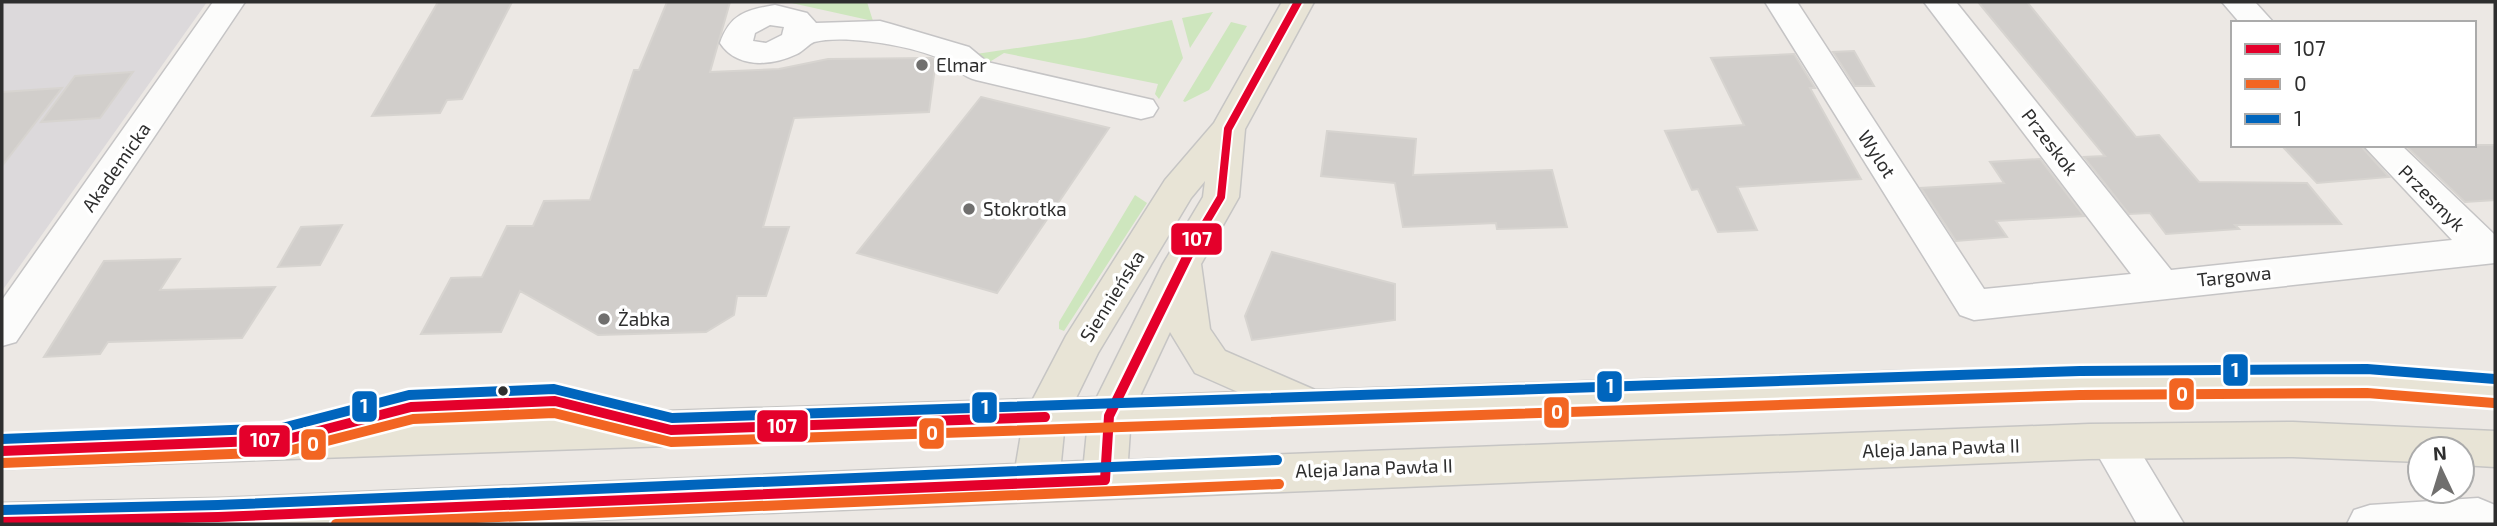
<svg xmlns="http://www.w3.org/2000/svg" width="2497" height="526" font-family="'Exo 2',sans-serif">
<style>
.industrial{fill:#dcd9db}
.green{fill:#cee6be}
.building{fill:#d1cecb;stroke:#d7d4d0;stroke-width:2}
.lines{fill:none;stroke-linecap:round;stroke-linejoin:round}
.minor-casing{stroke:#c5c4c5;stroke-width:3}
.major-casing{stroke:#c6c5c4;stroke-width:3}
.minor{fill:#fcfcfb;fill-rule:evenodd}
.major{fill:#e8e4d6;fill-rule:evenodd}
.bus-1-far1-casing{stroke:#fff;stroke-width:12}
.bus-1-casing{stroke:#fff;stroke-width:15}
.bus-2-casing{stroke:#fff;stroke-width:15}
.bus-3-casing{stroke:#fff;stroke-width:15}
.bus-1-far1{stroke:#e4002b;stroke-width:8}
.bus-1{stroke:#e4002b;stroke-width:10}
.bus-2{stroke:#f26522;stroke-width:10}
.bus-3{stroke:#0065bd;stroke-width:10}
.poi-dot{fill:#706f6e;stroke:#fff;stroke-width:2.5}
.bus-dot{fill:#2e2e2e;stroke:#fff;stroke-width:2.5}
.labels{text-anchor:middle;stroke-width:7;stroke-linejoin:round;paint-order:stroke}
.poi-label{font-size:19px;fill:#2e2e2e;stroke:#fff;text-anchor:start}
.street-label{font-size:19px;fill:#2e2e2e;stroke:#fff}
.line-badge{stroke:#fff;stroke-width:2.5}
.badge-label{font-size:19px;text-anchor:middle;font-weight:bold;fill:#fff}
</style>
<rect width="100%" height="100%" fill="#ece8e4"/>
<!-- industrial -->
<path class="industrial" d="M 2,2 L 207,2 L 2,291 Z"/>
<!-- green -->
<path class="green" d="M 787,2 L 867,2 L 873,21 Z
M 1213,12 L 1190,48 L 1182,18 Z
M 1172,20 L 1183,58 L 1159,99 L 1155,94 L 1158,84 L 1004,53 L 988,63 L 976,54 L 1085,38 Z
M 1231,22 L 1247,26 L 1209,90 L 1185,102 L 1183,101 Z
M 1135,195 L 1147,203 L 1064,331 L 1059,329 L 1059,322 Z"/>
<!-- building -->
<path class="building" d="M 438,2 L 512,2 L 462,99 L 447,100 L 440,113 L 372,116 Z
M 667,2 L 730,2 L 710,72 L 779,69 L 828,59 L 931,58 L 936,60 L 929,112 L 794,118 L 763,227 L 789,227 L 766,296 L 737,296 L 734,315 L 706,332 L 598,335 L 520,291 L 501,332 L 421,334 L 451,278 L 482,277 L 507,226 L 533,226 L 544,201 L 590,200 L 634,70 L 639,70 Z
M 1978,2 L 2027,2 L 2136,137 L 2159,135 L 2199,182 L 2307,183 L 2341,224 L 2235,225 L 2239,229 L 2166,234 L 2150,213 L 2129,214 L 2084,157 L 2105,156 Z
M 1854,51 L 1874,86 L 1855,86 L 1833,52 Z
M 1794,54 L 1815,88 L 1810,88 L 1861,179 L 1737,187 L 1757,230 L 1718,232 L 1698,189 L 1692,190 L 1665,131 L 1744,125 L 1711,58 Z
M 133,72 L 100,118 L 41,122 L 75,76 Z
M 62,88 L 2,166 L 2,92 Z
M 981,97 L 1109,128 L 997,293 L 857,253 Z
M 1327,131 L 1416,139 L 1413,175 L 1552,170 L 1567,227 L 1497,229 L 1496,223 L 1403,227 L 1395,183 L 1321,176 Z
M 2281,145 L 2360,145 L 2389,177 L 2317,183 Z
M 2405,145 L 2495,145 L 2495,200 L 2465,202 Z
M 2040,159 L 2084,216 L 1996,221 L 2007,237 L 1956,241 L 1921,188 L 2004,183 L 1990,162 Z
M 342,225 L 320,265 L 278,267 L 301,227 Z
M 1272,252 L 1395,284 L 1395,320 L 1252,340 L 1245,316 Z
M 180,259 L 160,290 L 275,287 L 242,338 L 108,342 L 100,354 L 44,357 L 104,261 Z"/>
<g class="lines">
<!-- minor casing -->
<g class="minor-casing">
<path id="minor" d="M 213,2 L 245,2 L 16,342 L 2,346 L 2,300 Z
M 1765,2 L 1797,2 L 1984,289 L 2131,274 L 1924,2 L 1956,2 L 2171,270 L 2452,240 L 2363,145 L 2401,145 L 2495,235 L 2495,263 L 1974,320 L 1960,315 Z
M 2222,2 L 2255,2 L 2274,23 L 2240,23 Z
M 775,5 L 807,13 L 816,23 L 880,21 L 891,24 L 969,47 L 987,62 L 1153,100 L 1158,108 L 1153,116 L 1141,119 L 976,80 C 962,77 957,67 945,61 C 916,46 845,34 814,42 C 809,44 803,51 797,54 C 772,66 737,69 720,43 C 730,14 746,10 775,5 ZM 770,25 L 784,27 L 782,35 L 766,43 L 753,41 L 755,33 Z
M 2113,425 L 2128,431 L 2184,524 L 2137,524 L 2091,443 L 2098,431 Z
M 2478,498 L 2495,505 L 2495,524 L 2347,524 L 2354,510 L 2370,505 Z"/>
</g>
<!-- major casing -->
<g class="major-casing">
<path id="major" d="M 1282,2 L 1314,2 L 1245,129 L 1239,197 L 1201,264 L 1210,329 L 1225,351 L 1315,390 L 1895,371 L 2269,364 L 2367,365 L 2495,375 L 2495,407 L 2367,397 L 2269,396 L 1895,403 L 1130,430 L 1128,460 L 2089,424 L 2293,422 L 2495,431 L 2495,467 L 2462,465 L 2462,449 L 2420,449 L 2420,462 L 2293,457 L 2089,459 L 496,524 L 2,524 L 2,503 L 218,498 L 1016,464 L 1021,434 L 2,469 L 2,433 L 1033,399 L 1066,336 L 1165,180 L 1214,123 ZM 1205,181 L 1203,197 L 1163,264 L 1097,397 L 1076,398 L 1098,353 L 1191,198 ZM 1170,332 L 1195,373 L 1238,392 L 1140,396 ZM 1087,431 L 1084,461 L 1061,462 L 1064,432 Z"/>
</g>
<!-- minor -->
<use href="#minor" class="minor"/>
<!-- major -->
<use href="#major" class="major"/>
<!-- bus-1-far1 casing -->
<g class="bus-1-far1-casing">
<path id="bus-1-far1" d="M 1196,239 L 1221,197 L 1228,129 L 1298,2"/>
</g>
<!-- bus-1 casing -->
<g class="bus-1-casing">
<path id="bus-1" d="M 2,451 L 284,440 L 411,407 L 555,401 L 671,430 L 1045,417
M 1105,480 L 1109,416 L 1197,237
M 2,522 L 218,517 L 1105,480"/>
</g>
<!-- bus-2 casing -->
<g class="bus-2-casing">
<path id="bus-2" d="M 2,463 L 284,452 L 413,419 L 554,413 L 671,442 L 2080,395 L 2367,393 L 2494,403
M 336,524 L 1279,484"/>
</g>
<!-- bus-3 casing -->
<g class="bus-3-casing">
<path id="bus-3" d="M 2,439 L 282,428 L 409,395 L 554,389 L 672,418 L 2080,371 L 2367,369 L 2495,379
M 2,510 L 218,505 L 1277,460"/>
</g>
<!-- bus-1-far1 -->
<use href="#bus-1-far1" class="bus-1-far1"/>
<!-- bus-1 -->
<use href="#bus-1" class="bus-1"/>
<!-- bus-2 -->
<use href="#bus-2" class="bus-2"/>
<!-- bus-3 -->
<use href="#bus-3" class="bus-3"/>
</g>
<!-- markers -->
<g class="poi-dot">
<circle cx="922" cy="65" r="7"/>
<circle cx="969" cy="209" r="7"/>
<circle cx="604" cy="319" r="7"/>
</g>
<circle class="bus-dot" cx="503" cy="391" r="6"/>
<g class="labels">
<!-- poi labels -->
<g class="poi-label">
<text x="936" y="72">Elmar</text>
<text x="983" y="216">Stokrotka</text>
<text x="618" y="326">Żabka</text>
</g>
<!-- street labels -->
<g class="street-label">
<text transform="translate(2050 142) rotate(52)" y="7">Przeskok</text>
<text transform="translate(1877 154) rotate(57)" y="7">Wylot</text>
<text transform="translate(116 167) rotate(-55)" y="7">Akademicka</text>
<text transform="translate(2432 198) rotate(45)" y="7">Przesmyk</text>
<text transform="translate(2234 276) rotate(-6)" y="7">Targowa</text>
<text transform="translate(1112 296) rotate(-58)" y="7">Siennieńska</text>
<text transform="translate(1941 448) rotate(-2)" y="7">Aleja Jana Pawła II</text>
<text transform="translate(1374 468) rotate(-2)" y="7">Aleja Jana Pawła II</text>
</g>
</g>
<g class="line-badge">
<rect x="1170" y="222" width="53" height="34" rx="7" fill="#e4002b"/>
<rect x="2222" y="353" width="27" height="34" rx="7" fill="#0065bd"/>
<rect x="1596" y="370" width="27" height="33" rx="7" fill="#0065bd"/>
<rect x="2168" y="377" width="27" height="34" rx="7" fill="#f26522"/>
<rect x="351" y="390" width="27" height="33" rx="7" fill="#0065bd"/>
<rect x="971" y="391" width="27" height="33" rx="7" fill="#0065bd"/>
<rect x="1543" y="396" width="27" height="33" rx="7" fill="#f26522"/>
<rect x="756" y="409" width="53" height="34" rx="7" fill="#e4002b"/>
<rect x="918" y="417" width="27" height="33" rx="7" fill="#f26522"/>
<rect x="238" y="424" width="53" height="34" rx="7" fill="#e4002b"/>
<rect x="300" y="428" width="27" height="33" rx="7" fill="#f26522"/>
</g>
<g class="badge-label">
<text x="1197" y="246">107</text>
<text x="2235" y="377">1</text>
<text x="1610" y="393">1</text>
<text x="2182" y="401">0</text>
<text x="364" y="413">1</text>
<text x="985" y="414">1</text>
<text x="1557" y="419">0</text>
<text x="782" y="433">107</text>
<text x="932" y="440">0</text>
<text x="265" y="447">107</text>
<text x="313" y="451">0</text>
</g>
<!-- border -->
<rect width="2497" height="526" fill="none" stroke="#2e2e2e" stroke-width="7"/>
<!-- legend -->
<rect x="2231" y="21" width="245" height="126" fill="#ffffff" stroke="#ababab" stroke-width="2"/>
<rect x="2245" y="44" width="35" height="10" fill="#e4002b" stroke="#ababab" stroke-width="2"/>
<text x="2294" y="56" font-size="21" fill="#2e2e2e">107</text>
<rect x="2245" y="79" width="35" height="10" fill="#f26522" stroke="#ababab" stroke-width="2"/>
<text x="2294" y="91" font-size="21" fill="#2e2e2e">0</text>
<rect x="2245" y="114" width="35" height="10" fill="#0065bd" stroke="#ababab" stroke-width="2"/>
<text x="2294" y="126" font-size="21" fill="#2e2e2e">1</text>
<!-- north arrow -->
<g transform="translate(2441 470) rotate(356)"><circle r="33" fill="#ffffff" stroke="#ababab" stroke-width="2"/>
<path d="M0-5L12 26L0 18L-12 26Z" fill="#706f6e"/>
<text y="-10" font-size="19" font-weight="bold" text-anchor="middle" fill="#2e2e2e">N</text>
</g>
</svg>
